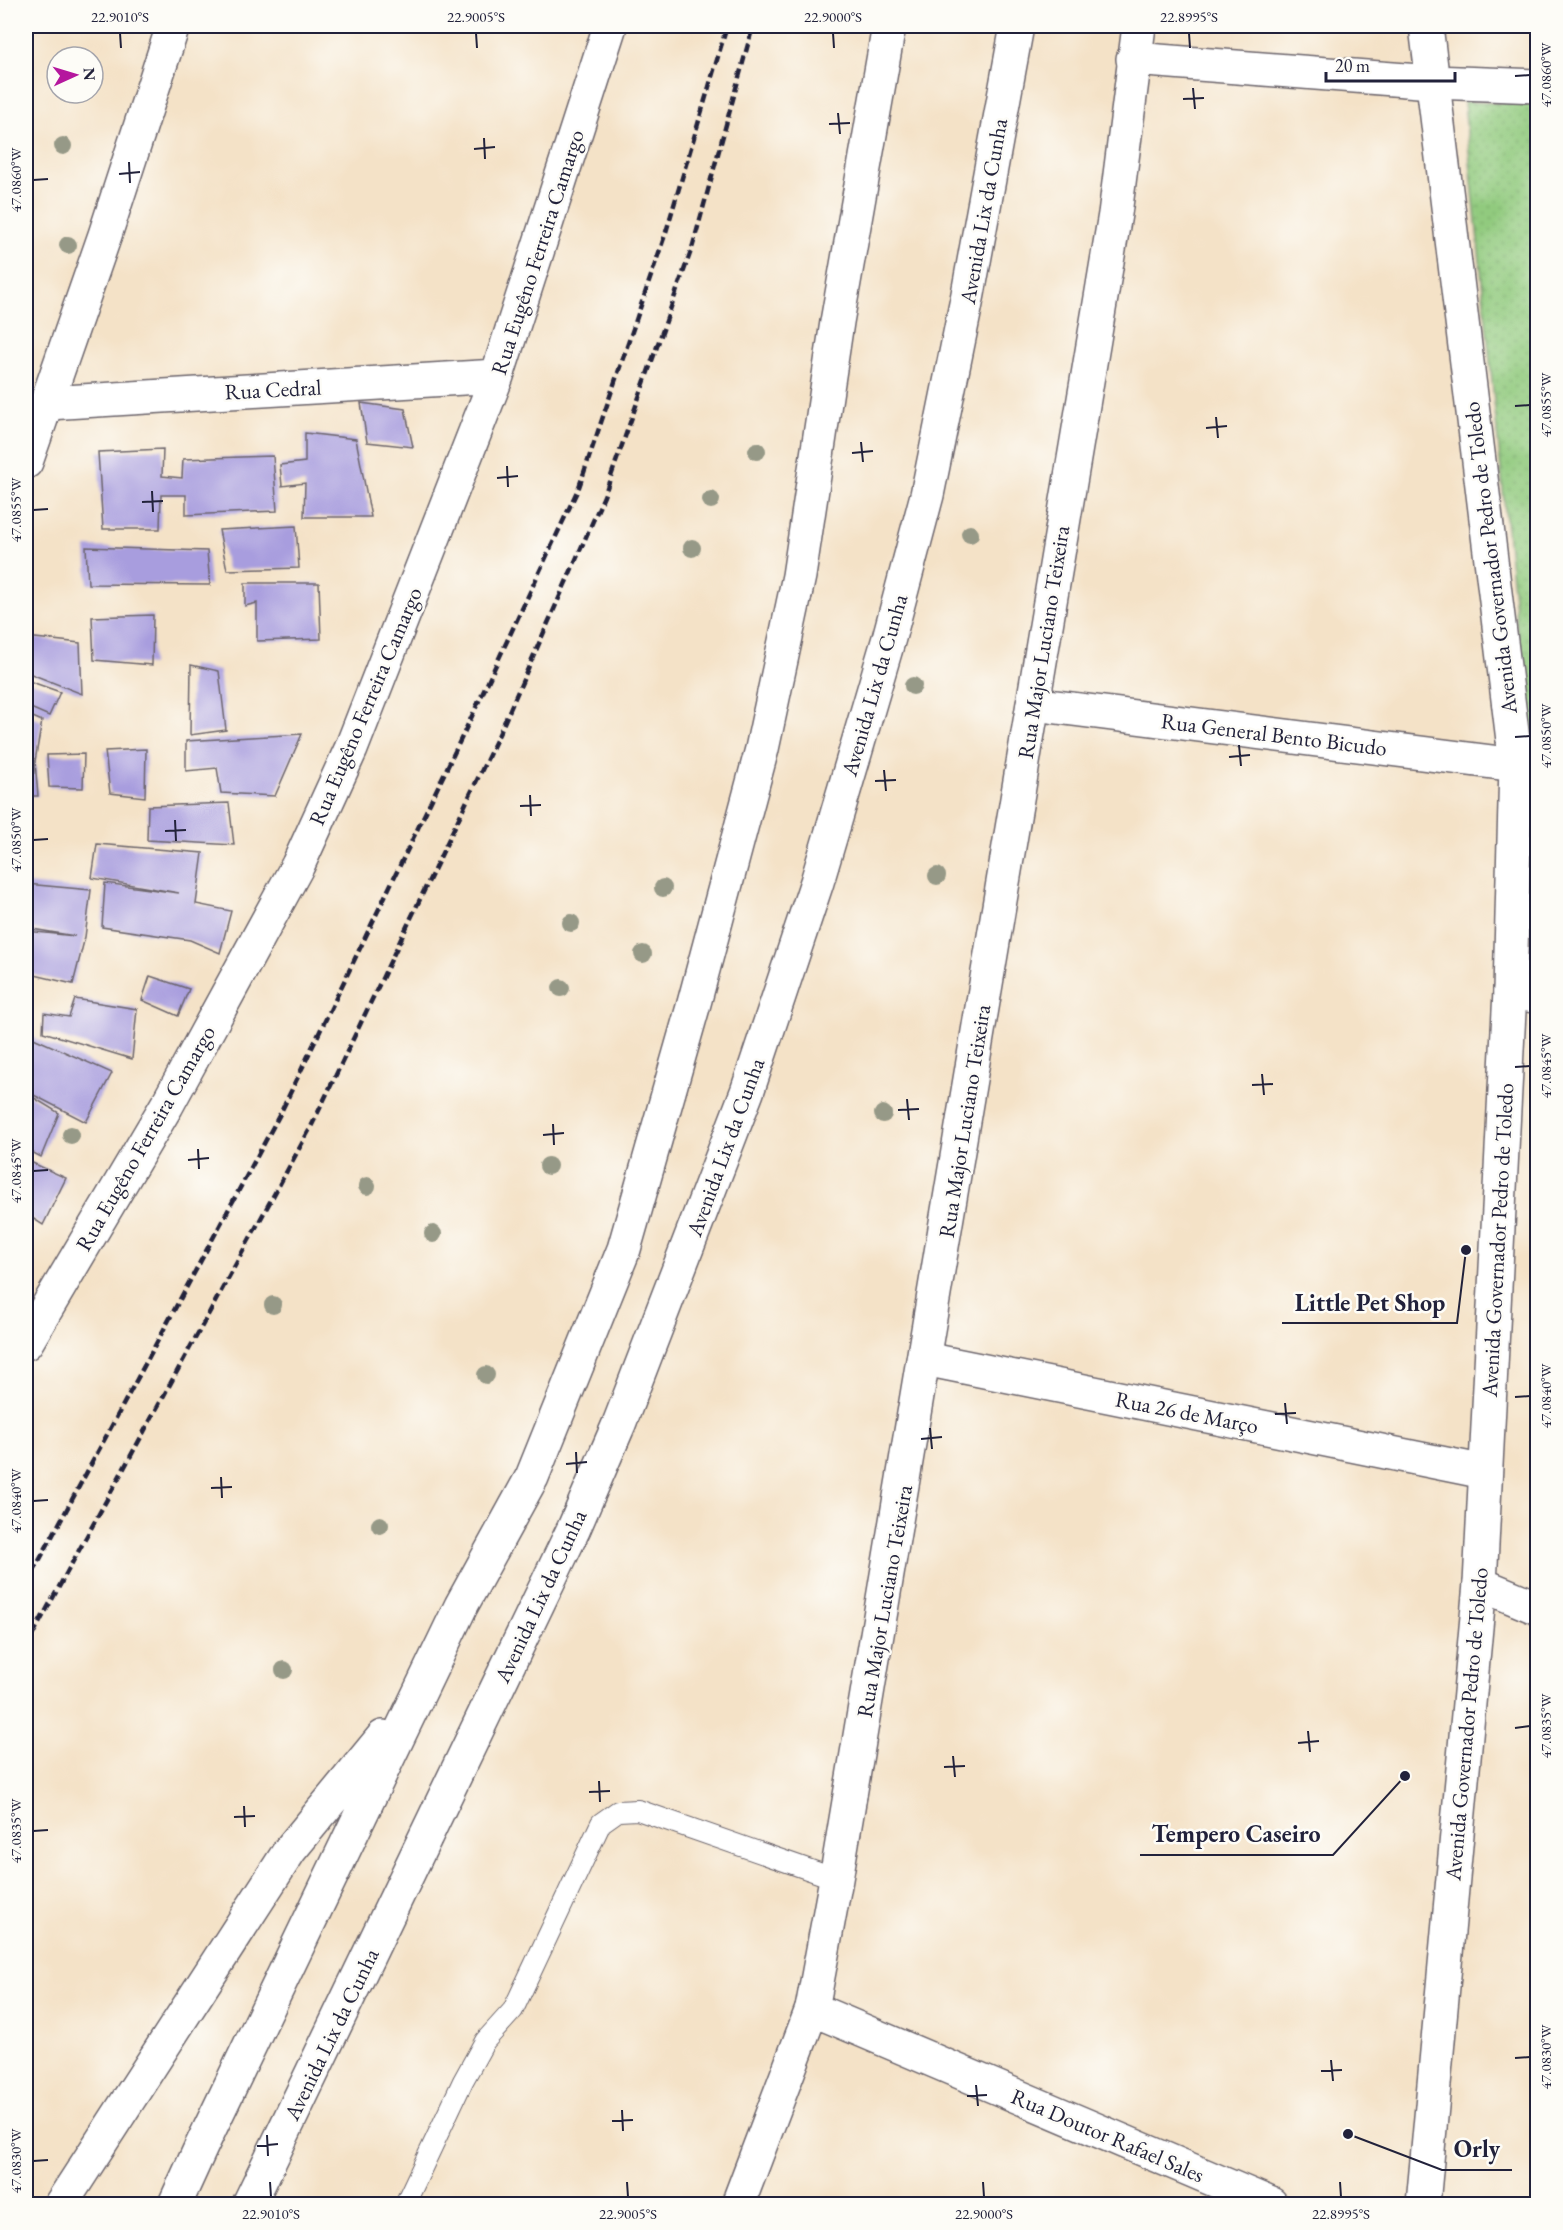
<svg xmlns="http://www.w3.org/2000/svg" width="1563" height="2230" font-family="'EB Garamond',serif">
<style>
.park{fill:url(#park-dots);stroke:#5a765c;stroke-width:1.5}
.building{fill:#a89dde}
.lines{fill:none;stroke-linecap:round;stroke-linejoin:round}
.service-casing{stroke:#6c656c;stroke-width:22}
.minor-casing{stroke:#6c656c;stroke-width:36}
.tertiary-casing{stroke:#6c656c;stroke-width:36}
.secondary-casing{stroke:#6c656c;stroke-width:36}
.trunk-casing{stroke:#6c656c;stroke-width:36}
.service{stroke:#fff;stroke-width:20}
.minor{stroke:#fff;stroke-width:33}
.tertiary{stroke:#fff;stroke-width:33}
.secondary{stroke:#fff;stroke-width:33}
.trunk{stroke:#fff;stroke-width:33}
.rail{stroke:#22223b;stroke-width:4.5;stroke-dasharray:9 4.5;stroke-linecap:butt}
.tree{fill:#969987}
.ticks{fill:none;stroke:#22223b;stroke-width:2}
.labels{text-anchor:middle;stroke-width:5;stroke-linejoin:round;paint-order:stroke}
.street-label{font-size:22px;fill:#22223b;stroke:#fdfcf7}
.leader{fill:none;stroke:#22223b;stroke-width:2}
.callout-dot{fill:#22223b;stroke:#fdfcf7;stroke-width:2}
.callout-label{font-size:24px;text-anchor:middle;font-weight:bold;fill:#22223b;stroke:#fdfcf7;stroke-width:5;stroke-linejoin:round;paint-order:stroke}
.neatline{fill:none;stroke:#22223b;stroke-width:2}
.ticks-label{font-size:15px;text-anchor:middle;fill:#22223b}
</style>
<defs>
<pattern id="park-dots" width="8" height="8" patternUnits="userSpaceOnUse" patternTransform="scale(1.5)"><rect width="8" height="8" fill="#91ca7e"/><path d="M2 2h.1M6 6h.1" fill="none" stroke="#7dad6e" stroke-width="1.8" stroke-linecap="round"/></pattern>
</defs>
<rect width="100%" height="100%" fill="#fdfcf7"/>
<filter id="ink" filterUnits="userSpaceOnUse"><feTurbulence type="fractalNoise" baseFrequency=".0167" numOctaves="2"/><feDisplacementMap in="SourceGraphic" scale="12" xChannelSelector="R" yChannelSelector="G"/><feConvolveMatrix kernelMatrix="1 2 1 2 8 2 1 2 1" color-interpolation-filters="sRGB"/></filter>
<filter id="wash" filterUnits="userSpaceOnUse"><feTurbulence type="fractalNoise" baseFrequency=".008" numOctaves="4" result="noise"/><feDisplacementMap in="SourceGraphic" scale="24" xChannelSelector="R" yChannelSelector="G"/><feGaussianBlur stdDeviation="1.35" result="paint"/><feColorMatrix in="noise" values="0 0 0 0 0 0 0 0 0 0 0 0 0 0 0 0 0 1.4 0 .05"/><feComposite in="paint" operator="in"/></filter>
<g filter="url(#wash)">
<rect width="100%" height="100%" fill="#f4e2c7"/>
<!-- park -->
<path class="park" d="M 1464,102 L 1537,104 L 1538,740 L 1529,749 Z"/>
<g id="blocks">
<!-- building -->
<path class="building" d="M 361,403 L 405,409 L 413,447 L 367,442 Z
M 305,433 L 356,439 L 371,517 L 304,517 L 305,483 L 282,486 L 280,465 L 305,462 Z
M 163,449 L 162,476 L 182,478 L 183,459 L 273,456 L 277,511 L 186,515 L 186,495 L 161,495 L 160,529 L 103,529 L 98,452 Z
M 296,526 L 299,568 L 227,570 L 219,530 Z
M 86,547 L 207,551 L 210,585 L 88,584 Z
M 245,583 L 319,583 L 321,639 L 257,641 L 257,603 L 245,606 Z
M 153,615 L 152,665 L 94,660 L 92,617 Z
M 26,637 L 80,643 L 82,694 L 26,672 Z
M 191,665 L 219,671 L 226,730 L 190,735 Z
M 26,680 L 60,692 L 49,716 L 26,706 Z
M 26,714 L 42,721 L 35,761 L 38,796 L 26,796 L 26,761 L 35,761 L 26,759 Z
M 302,734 L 275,796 L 221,793 L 217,768 L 186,771 L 186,741 Z
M 146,749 L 145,797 L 110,793 L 105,751 Z
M 84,754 L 83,788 L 49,787 L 47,755 Z
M 229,803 L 234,845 L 147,840 L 148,806 Z
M 97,844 L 203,853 L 196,904 L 231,911 L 220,953 L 190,940 L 102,927 L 105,883 L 179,893 L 92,878 Z
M 26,884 L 91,890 L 85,937 L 73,984 L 26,973 L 26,931 L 75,936 L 26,928 Z
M 150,976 L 189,989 L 178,1016 L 142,1000 Z
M 75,999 L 137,1009 L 132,1059 L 43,1032 L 44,1013 L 69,1017 Z
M 29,1036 L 112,1073 L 86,1122 L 26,1091 L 26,1045 Z
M 26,1093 L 59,1113 L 41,1157 L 26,1149 Z
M 26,1160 L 66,1178 L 43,1225 L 26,1214 Z"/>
</g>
</g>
<g filter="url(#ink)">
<use href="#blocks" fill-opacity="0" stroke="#6c656c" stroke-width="1.5"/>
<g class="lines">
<!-- service casing -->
<g class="service-casing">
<path id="service" d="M 405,2204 L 463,2081 L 485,2041 L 513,2010 L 601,1823 L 618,1811 L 638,1810 L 836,1879"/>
</g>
<!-- minor casing -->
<g class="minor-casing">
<path id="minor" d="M 1133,59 L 1432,82 L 1538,86
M 48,403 L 497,376
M 26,462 L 105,235 L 173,26
M 1033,704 L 1516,765
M 1510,991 L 1538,997
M 26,1343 L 167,1105 L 298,865 L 351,749 L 497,376 L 610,26
M 925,1359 L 1485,1472
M 1480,1584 L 1538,1608
M 812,2009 L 1271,2204"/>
</g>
<!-- tertiary casing -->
<g class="tertiary-casing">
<path id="tertiary" d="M 1516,765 L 1538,748"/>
</g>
<!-- secondary casing -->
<g class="secondary-casing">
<path id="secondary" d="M 738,2204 L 812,2009 L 836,1879 L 1115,214 L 1139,26
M 1423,2204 L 1480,1584 L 1510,991 L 1516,765 L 1426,26"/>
</g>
<!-- trunk casing -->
<g class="trunk-casing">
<path id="trunk" d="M 61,2204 L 290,1850 L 383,1737
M 175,2204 L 201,2147 L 461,1606 L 532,1477 L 624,1249 L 693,1007 L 762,749 L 799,576 L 837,322 L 889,26
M 249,2204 L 574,1528 L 619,1424 L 747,1092 L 817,882 L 889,638 L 927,495 L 968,294 L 1017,26"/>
</g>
<!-- service -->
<use href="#service" class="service"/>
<!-- minor -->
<use href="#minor" class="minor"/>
<!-- tertiary -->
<use href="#tertiary" class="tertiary"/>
<!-- secondary -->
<use href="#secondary" class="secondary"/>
<!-- trunk -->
<use href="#trunk" class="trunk"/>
<!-- rail -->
<path class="rail" d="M 26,1585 L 281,1112 L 472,716 L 579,487 L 666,232 L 727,26
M 26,1647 L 311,1127 L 500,732 L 604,496 L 693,245 L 753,26"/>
</g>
<!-- trees -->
<g class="tree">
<circle cx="63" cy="146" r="9"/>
<circle cx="68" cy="245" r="9"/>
<circle cx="757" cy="451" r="9"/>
<circle cx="711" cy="500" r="9"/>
<circle cx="970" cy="534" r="9"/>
<circle cx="692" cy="548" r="9"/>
<circle cx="913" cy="686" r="9"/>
<circle cx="937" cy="876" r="9"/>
<circle cx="663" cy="888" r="9"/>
<circle cx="571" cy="923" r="9"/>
<circle cx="643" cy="954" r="9"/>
<circle cx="561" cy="988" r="9"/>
<circle cx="883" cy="1114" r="9"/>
<circle cx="71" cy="1135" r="9"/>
<circle cx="548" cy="1166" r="9"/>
<circle cx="367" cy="1186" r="9"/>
<circle cx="433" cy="1234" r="9"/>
<circle cx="273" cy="1305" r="9"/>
<circle cx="486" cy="1375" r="9"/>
<circle cx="380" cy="1525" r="9"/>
<circle cx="284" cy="1670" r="9"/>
</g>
</g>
<!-- ticks -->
<path class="ticks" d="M 120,33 L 121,48M 476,33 L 477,48M 833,33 L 834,48M 1189,33 L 1190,48M 1515,76 L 1530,75M 1193,88 L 1195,109M 1183,99 L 1204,98M 838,113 L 840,134M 829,124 L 850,123M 484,138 L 485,159M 474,149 L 495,147M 129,162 L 130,183M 119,174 L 140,172M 33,180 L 48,179M 1515,406 L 1530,405M 1216,417 L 1218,438M 1206,428 L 1227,426M 861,442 L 863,462M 852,453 L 873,451M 507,466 L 508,487M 497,478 L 518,476M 152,491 L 153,512M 142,502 L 163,501M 33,510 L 48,509M 1515,737 L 1530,736M 1239,745 L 1241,766M 1229,757 L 1250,755M 884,770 L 886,791M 875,781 L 896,780M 530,795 L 531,816M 520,806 L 541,805M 175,820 L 176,841M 165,831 L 186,830M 33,840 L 48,839M 1515,1067 L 1530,1066M 1262,1074 L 1264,1095M 1252,1085 L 1273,1084M 907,1099 L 909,1120M 898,1110 L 919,1109M 553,1124 L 554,1145M 543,1135 L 564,1133M 198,1149 L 199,1169M 188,1160 L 209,1158M 33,1171 L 48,1170M 1515,1397 L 1530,1396M 1285,1403 L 1287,1424M 1275,1414 L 1296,1413M 930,1428 L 932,1449M 921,1439 L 942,1437M 576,1452 L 577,1473M 566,1464 L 587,1462M 221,1477 L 222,1498M 211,1488 L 232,1487M 33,1501 L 48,1500M 1515,1728 L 1530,1726M 1308,1731 L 1310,1752M 1298,1743 L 1319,1741M 953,1756 L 955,1777M 944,1767 L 965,1766M 599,1781 L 600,1802M 589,1792 L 610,1791M 244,1806 L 245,1827M 234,1817 L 255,1816M 33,1831 L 48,1830M 1515,2058 L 1530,2057M 1331,2060 L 1333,2081M 1321,2071 L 1342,2070M 976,2085 L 978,2106M 967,2096 L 987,2095M 622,2110 L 623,2131M 612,2121 L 633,2120M 267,2135 L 268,2156M 257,2146 L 278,2144M 33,2161 L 48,2160M 270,2182 L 271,2197M 627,2182 L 628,2197M 983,2182 L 984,2197M 1340,2182 L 1341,2197"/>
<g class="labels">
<!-- street labels -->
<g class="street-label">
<text transform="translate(983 211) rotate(-80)" y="8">Avenida Lix da Cunha</text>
<text transform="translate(537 252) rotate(-72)" y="8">Rua Eugêno Ferreira Camargo</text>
<text transform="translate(273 389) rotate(-3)" y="8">Rua Cedral</text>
<text transform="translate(1490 558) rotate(-97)" y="8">Avenida Governador Pedro de Toledo</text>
<text transform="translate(1043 642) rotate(-81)" y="8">Rua Major Luciano Teixeira</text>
<text transform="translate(874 685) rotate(-74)" y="8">Avenida Lix da Cunha</text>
<text transform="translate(365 706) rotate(-67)" y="8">Rua Eugêno Ferreira Camargo</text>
<text transform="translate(1274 734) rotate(7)" y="8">Rua General Bento Bicudo</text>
<text transform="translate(964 1121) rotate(-81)" y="8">Rua Major Luciano Teixeira</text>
<text transform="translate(145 1138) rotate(-60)" y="8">Rua Eugêno Ferreira Camargo</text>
<text transform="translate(725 1147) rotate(-70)" y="8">Avenida Lix da Cunha</text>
<text transform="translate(1497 1240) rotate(-87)" y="8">Avenida Governador Pedro de Toledo</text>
<text transform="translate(1187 1412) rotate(11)" y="8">Rua 26 de Março</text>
<text transform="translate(540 1596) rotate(-65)" y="8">Avenida Lix da Cunha</text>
<text transform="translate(884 1601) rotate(-80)" y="8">Rua Major Luciano Teixeira</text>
<text transform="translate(1466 1724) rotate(-85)" y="8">Avenida Governador Pedro de Toledo</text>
<text transform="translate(331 2034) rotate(-64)" y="8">Avenida Lix da Cunha</text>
<text transform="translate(1108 2135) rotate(23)" y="8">Rua Doutor Rafael Sales</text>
</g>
</g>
<!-- callouts -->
<path class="leader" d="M1466 1250L1457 1323H1282M1405 1776L1333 1855H1140M1348 2134L1442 2170H1512"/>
<g class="callout-dot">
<circle cx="1466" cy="1250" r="6"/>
<circle cx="1405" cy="1776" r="6"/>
<circle cx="1348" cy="2134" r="6"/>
</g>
<g class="callout-label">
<text x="1370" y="1311">Little Pet Shop</text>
<text x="1236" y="1842">Tempero Caseiro</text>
<text x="1477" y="2157">Orly</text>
</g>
<!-- margin -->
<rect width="1563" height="2230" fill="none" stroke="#fdfcf7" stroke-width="66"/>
<!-- north arrow -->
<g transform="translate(75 75) rotate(86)"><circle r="28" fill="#fdfcf7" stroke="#a5a5ac" stroke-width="1.5"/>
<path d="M0-4.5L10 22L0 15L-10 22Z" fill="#b5179e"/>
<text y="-9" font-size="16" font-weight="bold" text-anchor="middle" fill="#22223b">N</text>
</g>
<!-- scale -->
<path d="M1326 72v9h129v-9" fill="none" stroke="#22223b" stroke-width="3"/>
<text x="1335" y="72" font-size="18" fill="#22223b" stroke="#fdfcf7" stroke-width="4.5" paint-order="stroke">20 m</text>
<rect x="33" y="33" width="1497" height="2164" class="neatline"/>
<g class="ticks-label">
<text x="120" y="22">22.9010°S</text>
<text x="476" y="22">22.9005°S</text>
<text x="833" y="22">22.9000°S</text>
<text x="1189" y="22">22.8995°S</text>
<text transform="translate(1546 75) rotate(-90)" y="5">47.0860°W</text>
<text transform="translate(16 180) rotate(-90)" y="5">47.0860°W</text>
<text transform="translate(1546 405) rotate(-90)" y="5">47.0855°W</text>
<text transform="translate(16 510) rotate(-90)" y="5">47.0855°W</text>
<text transform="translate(1546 736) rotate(-90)" y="5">47.0850°W</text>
<text transform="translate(16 840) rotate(-90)" y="5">47.0850°W</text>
<text transform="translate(1546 1066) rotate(-90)" y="5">47.0845°W</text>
<text transform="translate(16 1171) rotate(-90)" y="5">47.0845°W</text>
<text transform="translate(1546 1396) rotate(-90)" y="5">47.0840°W</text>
<text transform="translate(16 1501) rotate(-90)" y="5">47.0840°W</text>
<text transform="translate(1546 1726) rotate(-90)" y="5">47.0835°W</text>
<text transform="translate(16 1831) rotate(-90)" y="5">47.0835°W</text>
<text transform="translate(1546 2057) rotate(-90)" y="5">47.0830°W</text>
<text transform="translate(16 2161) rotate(-90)" y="5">47.0830°W</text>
<text x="271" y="2219">22.9010°S</text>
<text x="628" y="2219">22.9005°S</text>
<text x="984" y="2219">22.9000°S</text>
<text x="1341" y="2219">22.8995°S</text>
</g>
</svg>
